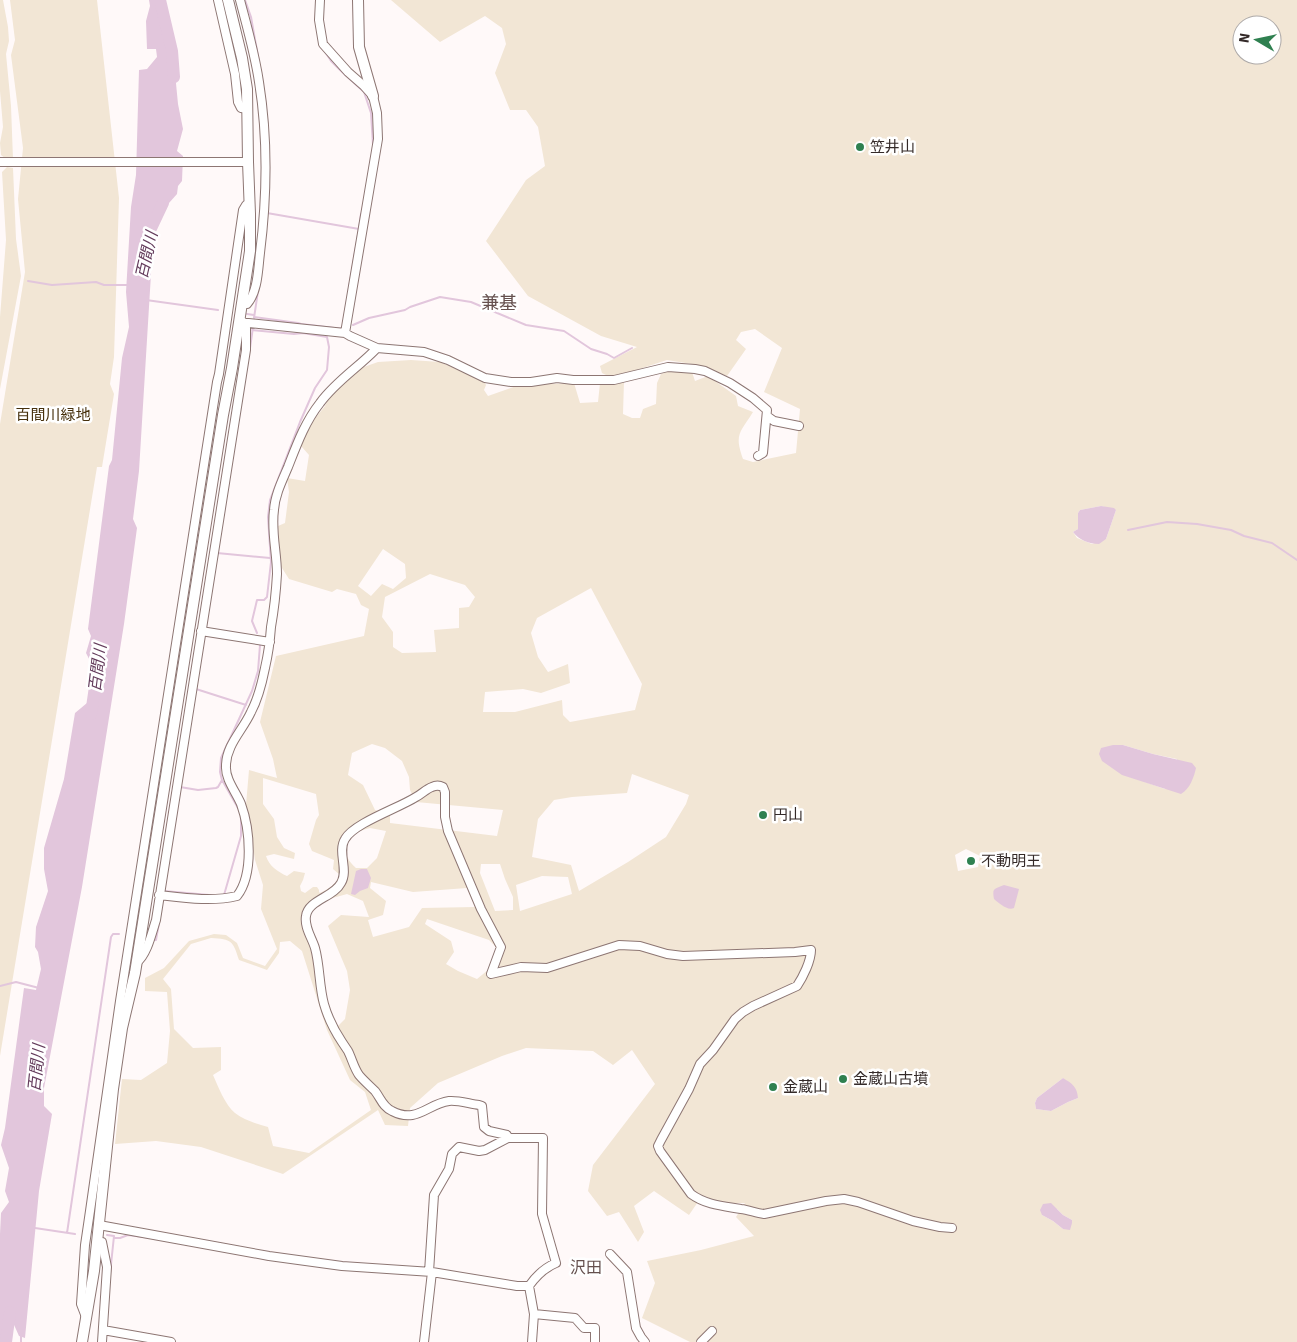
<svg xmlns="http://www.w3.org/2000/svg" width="1297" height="1342" font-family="Signika,'Noto Sans JP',sans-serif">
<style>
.green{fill:#f2e6d5;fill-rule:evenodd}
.water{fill:#e2c6dc}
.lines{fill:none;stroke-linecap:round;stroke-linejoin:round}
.stream{stroke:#e2c6dc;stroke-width:2}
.river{stroke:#e2c6dc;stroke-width:12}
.minor-casing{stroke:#8d7673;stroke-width:10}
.tertiary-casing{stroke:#8d7673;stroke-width:12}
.minor{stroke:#fff;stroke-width:8}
.tertiary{stroke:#fff;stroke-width:10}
.poi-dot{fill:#2f8050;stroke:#fff;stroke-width:2}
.labels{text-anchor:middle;stroke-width:5;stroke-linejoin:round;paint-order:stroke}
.poi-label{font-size:15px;fill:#342a29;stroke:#fff;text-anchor:start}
.park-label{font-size:15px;fill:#47310d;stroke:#fff}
.water-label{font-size:16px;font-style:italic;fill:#643c5c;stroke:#fff}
.neighbourhood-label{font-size:16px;fill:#65504e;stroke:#fff}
.quarter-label{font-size:18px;fill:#65504e;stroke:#fff}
</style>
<rect width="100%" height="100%" fill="#fff9f9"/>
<!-- green -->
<path class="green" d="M 0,0 L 3,0 L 8,27 L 9,41 L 6,54 L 11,106 L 13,159 L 6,159 L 1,155 L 0,143 L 3,127 L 0,91 Z
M 10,0 L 97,0 L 119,198 L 114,357 L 110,384 L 114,394 L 102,467 L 97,467 L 0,1056 L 0,424 L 25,272 L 18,199 L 23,148 L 11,55 L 15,40 Z
M 391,0 L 1297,0 L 1297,1342 L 690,1342 L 642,1318 L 655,1283 L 647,1261 L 701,1250 L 754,1236 L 736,1217 L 745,1203 L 725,1203 L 702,1196 L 689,1215 L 654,1191 L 634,1206 L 644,1232 L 638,1242 L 619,1212 L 607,1216 L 588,1191 L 593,1165 L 655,1084 L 632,1050 L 613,1065 L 593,1051 L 526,1048 L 502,1056 L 438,1083 L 410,1108 L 408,1126 L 385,1125 L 378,1110 L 283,1174 L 201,1147 L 156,1141 L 115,1144 L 122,1079 L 141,1080 L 167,1063 L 170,1031 L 167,992 L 145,991 L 145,978 L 164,968 L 189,941 L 214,934 L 226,935 L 237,943 L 243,958 L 265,966 L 277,949 L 261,909 L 263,885 L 255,860 L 246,805 L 249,770 L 277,778 L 273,759 L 260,722 L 276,656 L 364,636 L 369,609 L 361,605 L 356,594 L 337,589 L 332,592 L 289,579 L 280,565 L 278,526 L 285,523 L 289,492 L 287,478 L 305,481 L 309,455 L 301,446 L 309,426 L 325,406 L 330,395 L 343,381 L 361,368 L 378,362 L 411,360 L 440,362 L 472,376 L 483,379 L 486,385 L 484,390 L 488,396 L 519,385 L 574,383 L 580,403 L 598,402 L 600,383 L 624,381 L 623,414 L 632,418 L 640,418 L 643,409 L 656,404 L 657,383 L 661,374 L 668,371 L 692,372 L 695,381 L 708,376 L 736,396 L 738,406 L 753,412 C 740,433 734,434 743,459 L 753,462 L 796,453 L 800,409 L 764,392 L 782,348 L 755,329 L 741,332 L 736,340 L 746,349 L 727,376 L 698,365 L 667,360 L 612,378 L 602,373 L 600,366 L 637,347 L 601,336 L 528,296 L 486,241 L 526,180 L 545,166 L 538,127 L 526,110 L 510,110 L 495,73 L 506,44 L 502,28 L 485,16 L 440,42 ZM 1242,25 L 1272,25 L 1272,55 L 1242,55 ZM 1101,506 L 1116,510 L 1106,539 L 1092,544 L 1077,538 L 1073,532 L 1078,529 L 1078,513 L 1080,510 ZM 383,549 L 405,564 L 406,578 L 393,589 L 382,584 L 371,596 L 358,586 ZM 430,574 L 465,585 L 475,597 L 469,607 L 459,608 L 459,628 L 434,630 L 436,652 L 402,653 L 393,647 L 393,632 L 382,617 L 385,597 ZM 591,588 L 642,684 L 635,710 L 570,722 L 563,715 L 562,700 L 515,712 L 483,712 L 485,692 L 523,689 L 541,693 L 570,683 L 568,664 L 548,672 L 538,657 L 531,633 L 537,618 ZM 372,744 L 385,748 L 402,761 L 409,777 L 410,790 L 416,802 L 503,810 L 497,836 L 390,823 L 390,814 L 375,810 L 363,785 L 348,775 L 352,753 ZM 1113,745 L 1123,745 L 1153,754 L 1177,759 L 1165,789 L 1145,782 ZM 632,774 L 689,795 L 686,804 L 666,837 L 628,862 L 579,891 L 571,865 L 532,857 L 538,819 L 554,800 L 572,797 L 627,793 ZM 263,778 L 316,794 L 319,815 L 316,820 L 309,844 L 312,851 L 334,860 L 333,869 L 340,875 C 335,885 330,888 320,893 L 319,892 L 319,890 L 317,887 L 313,887 L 305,893 L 301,891 L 300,886 L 303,880 L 305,873 L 294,871 L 287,876 C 278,872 269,866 266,856 L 274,854 L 294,859 L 295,853 L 284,848 L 277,837 L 274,819 L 263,804 ZM 370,828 L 386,831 L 377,858 L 367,868 L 356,868 C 336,850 345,833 370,828 ZM 966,849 L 980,856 L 978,867 L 958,871 L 955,855 ZM 481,864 L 500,864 L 505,879 L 513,897 L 513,910 L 495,911 L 480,873 ZM 542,876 L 568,877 L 572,894 L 520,911 L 516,885 ZM 371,882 L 413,892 L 467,888 L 475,907 L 422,908 L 409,927 L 373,937 L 368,920 L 383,915 L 386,901 L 370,888 ZM 347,894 L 363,901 L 369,917 L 341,915 L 328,926 L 347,971 L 350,990 L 345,1019 L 337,1027 L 329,1014 L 307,919 L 312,908 L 322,901 ZM 427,919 L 489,940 L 496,947 L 488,970 L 477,979 L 458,971 L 446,964 L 454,952 L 451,941 L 425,924 ZM 211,938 C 232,939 233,941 239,960 L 267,970 L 279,953 L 280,942 L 290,941 L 302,951 L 327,1030 L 350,1080 L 365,1092 L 371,1110 L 309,1153 L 273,1146 L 268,1127 C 257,1124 244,1120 235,1113 C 225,1105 218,1086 213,1075 L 221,1070 L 221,1047 L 193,1048 L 174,1029 L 171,989 L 163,979 L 191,944 ZM 1063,1078 L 1078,1098 L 1068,1102 L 1051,1111 L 1036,1109 L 1035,1103 L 1037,1098 ZM 1057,1209 L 1063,1215 L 1072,1220 L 1063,1229 L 1053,1221 L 1042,1215 Z
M 7,167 L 13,168 L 16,239 L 21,276 L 0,389 L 0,317 L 6,240 L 2,172 Z"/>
<!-- water -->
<path class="water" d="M 149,0 L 164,0 L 175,73 L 178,104 L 183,129 L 177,151 L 183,156 L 182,181 L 178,186 L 177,194 L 153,221 L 150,251 L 151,274 L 139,471 L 133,519 L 137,528 L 124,624 L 82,887 L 44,1088 L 44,1106 L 52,1114 L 39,1191 L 25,1338 L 19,1336 L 11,1318 L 4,1337 L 0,1342 L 0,1234 L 1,1213 L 9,1202 L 5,1191 L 9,1168 L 1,1145 L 5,1128 L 24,988 L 36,990 L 41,969 L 38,952 L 35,947 L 36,927 L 48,891 L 44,869 L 44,848 L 64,779 L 75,713 L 99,693 L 101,682 L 86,653 L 91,636 L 88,629 L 109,466 L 112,460 L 122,358 L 129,327 L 126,292 L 131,207 L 136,175 L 139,70 L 147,69 L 157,57 L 156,49 L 147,49 L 146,21 L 150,6 Z
M 1101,506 L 1114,508 L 1116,510 L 1106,539 L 1099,544 C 1089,544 1079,540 1073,532 L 1078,529 L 1078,513 L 1080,510 Z
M 1113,745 L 1123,745 L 1153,754 L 1192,763 L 1196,768 C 1194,777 1190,789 1181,794 L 1122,775 L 1102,761 L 1099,754 L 1101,748 Z
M 361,869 L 367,869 L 371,878 L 368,888 L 360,891 L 355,895 L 351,894 L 356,871 Z
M 1004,885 L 1019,889 L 1014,908 C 1007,911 999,903 994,899 C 992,888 994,889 1004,885 Z
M 1063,1078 C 1073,1084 1077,1087 1078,1098 L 1068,1102 L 1051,1111 L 1036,1109 L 1035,1103 L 1037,1098 Z
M 1051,1203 L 1063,1215 L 1072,1220 L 1072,1223 L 1070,1230 L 1063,1229 L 1053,1221 L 1042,1215 L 1040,1210 L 1043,1204 Z"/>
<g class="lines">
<!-- stream -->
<path class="stream" d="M 245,0 L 251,17 L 259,62
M 324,50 L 331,61 L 339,69 L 364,92 L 371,113 L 373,145
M 269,151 L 269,167
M 267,213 L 359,229 L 348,294
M 359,229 L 361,214
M 28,281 L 52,285 L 96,282 L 104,285 L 127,285
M 146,300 L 218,310
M 247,314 L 254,315
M 254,317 L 298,323 L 301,324 L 343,329
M 254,318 L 258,291
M 353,325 L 369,318 L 405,310 L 410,307 L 440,297 L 471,302 L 526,325 L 564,331 L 591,349 L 607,354 L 614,358 L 632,348
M 252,330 L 294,334 L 303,333 L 327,337 L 329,347 L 327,370 L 315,388 L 300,422 L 270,500 L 268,517 L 271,562 L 267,597 L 264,600 L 257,600 L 252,621 L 257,633
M 250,348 L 253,327
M 1128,530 L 1167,522 L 1197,524 L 1231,530 L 1244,536 L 1272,543 L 1297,560
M 217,553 L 270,558
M 196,689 L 246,705
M 180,787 L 198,790 L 216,788 L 218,787 L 222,780
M 238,808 L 222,780 L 220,772 L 221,758 L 252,691 L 258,671 L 260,645
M 164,891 L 209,895 L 224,895 L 241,836 L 241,817
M 153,940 L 156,940 L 159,923
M 0,986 L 16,982 L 39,988
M 35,1228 L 75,1234
M 67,1233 L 111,937 L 113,934 L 119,934
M 107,1235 L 114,1236 L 110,1274
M 114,1238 L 120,1238 L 128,1235 L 151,1238
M 21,1342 L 21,1334"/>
<!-- river -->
<path class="river" d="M 160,0 L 172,51 L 174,77
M 146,239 L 163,203
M 91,714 L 99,659
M 6,1342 L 10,1312"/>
<!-- minor casing -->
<g class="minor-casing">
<path id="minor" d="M 218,0 L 235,74 L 238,102 L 241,108 L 248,109
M 240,0 C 247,27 255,54 259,82 C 268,138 267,197 260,253 C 258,269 258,292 247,304 L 242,304
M 320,0 L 319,20 L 323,44 L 348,72 L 364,86 L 373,96 L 377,113 L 378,139 L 345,333
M 0,162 L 248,162
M 239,322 L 345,333 L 350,336 L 377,348 L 424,352 L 448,360 L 485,378 L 511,382 L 531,382 L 557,378 L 573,380 L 614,380 L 668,367 L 695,369 L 705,371 L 730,383 L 753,398 L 767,410 L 763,453 L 758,456
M 767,416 L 774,421 L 799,426
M 201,631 L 270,642
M 159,895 C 185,898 212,902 237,896 C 254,874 250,829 241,804 C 236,792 225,779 226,766 C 226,745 243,730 251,712 C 258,699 262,683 265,668 C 268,655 270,641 271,627 C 274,610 276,592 277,574 C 277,553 271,531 274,510 C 275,495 282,481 288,467 C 297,444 305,422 320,403 C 336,381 359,367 377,348
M 137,962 C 147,955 152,932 156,920 L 246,350 L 246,328 L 243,322
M 508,1138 L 507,1135 L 489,1131 L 484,1127 L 482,1106 L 479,1105 C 470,1104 458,1100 449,1101 C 427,1104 417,1124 392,1111 C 383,1107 381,1099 375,1091 C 370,1086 364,1081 359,1075 C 354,1068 352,1059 348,1051 C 346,1048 344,1045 342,1042 C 334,1030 328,1018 324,1004 C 319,986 320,966 315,948 C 312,938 304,927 306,916 C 308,900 334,897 341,883 C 349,870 337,852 345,839 C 354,823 399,808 416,797 C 422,794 426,789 432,787 C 436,785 439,785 443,787 L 445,792 L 445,817 L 448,831 L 481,909 L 501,947 L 491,974 L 521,967 L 547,968 L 619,945 L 640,946 L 667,954 L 683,956 L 795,952 L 811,950 C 811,961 803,977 797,986 L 753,1006 L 743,1012 L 735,1019 L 713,1050 L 700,1064 L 689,1089 L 661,1140 L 658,1146 L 660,1151 L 691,1194 C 706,1205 723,1206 741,1209 C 749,1210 756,1213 764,1214 L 826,1201 L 844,1199 L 858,1202 L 913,1221 L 940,1227 L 952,1228
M 99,1225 L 269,1256 L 342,1266 L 432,1272 L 517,1286 L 529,1286
M 97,1242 L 102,1242 L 107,1267 L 102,1342
M 610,1254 L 627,1272 L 636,1328 L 641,1337 L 645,1342
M 429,1272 L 434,1195 L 449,1169 L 452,1154 L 459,1147 L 479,1151 L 485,1150 L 508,1138 L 543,1138 L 542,1214 L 556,1263 C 544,1268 536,1276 529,1286 L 534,1314 L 532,1342
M 534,1314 L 575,1318 L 584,1328 L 595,1328 L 595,1342
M 86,1317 L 81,1304 L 85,1245 L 90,1211 L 120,1001 L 217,382 L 219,374 L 243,210 L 246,205 L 250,204
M 103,1330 L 171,1342
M 424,1342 L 432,1272
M 701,1342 L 712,1331"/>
</g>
<!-- tertiary casing -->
<g class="tertiary-casing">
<path id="tertiary" d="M 358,0 L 359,47 L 373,96
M 82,1342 L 94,1271 L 113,1089 L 122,1028 L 135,973 L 223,415 L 232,368 L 250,251 L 250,214 L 248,162 L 247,89 L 242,58 L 228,0"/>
</g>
<!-- minor -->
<use href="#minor" class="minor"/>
<!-- tertiary -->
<use href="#tertiary" class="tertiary"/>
</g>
<!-- markers -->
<g class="poi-dot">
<circle cx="860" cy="147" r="5"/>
<circle cx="763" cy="815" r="5"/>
<circle cx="971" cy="861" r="5"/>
<circle cx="843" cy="1079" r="5"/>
<circle cx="773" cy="1087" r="5"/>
</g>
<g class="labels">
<!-- poi labels -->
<g class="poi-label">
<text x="870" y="152">笠井山</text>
<text x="773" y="820">円山</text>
<text x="981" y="866">不動明王</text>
<text x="853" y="1084">金蔵山古墳</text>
<text x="783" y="1092">金蔵山</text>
</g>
<!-- park labels -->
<g class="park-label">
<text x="53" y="420">百間川緑地</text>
</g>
<!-- water labels -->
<g class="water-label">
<text transform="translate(146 255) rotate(-77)" y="6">百間川</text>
<text transform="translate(97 668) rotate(-83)" y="6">百間川</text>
<text transform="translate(36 1068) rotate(-84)" y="6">百間川</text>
</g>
<!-- neighbourhood labels -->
<g class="neighbourhood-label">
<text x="586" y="1273">沢田</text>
</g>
<!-- quarter labels -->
<g class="quarter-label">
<text x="499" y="309">兼基</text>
</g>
</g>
<!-- north arrow -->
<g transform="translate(1257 40) rotate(279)"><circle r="24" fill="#ffffff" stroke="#aeaaa9"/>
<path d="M0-4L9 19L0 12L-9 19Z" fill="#2f8050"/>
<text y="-8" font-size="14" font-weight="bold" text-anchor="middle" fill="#342a29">N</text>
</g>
</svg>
